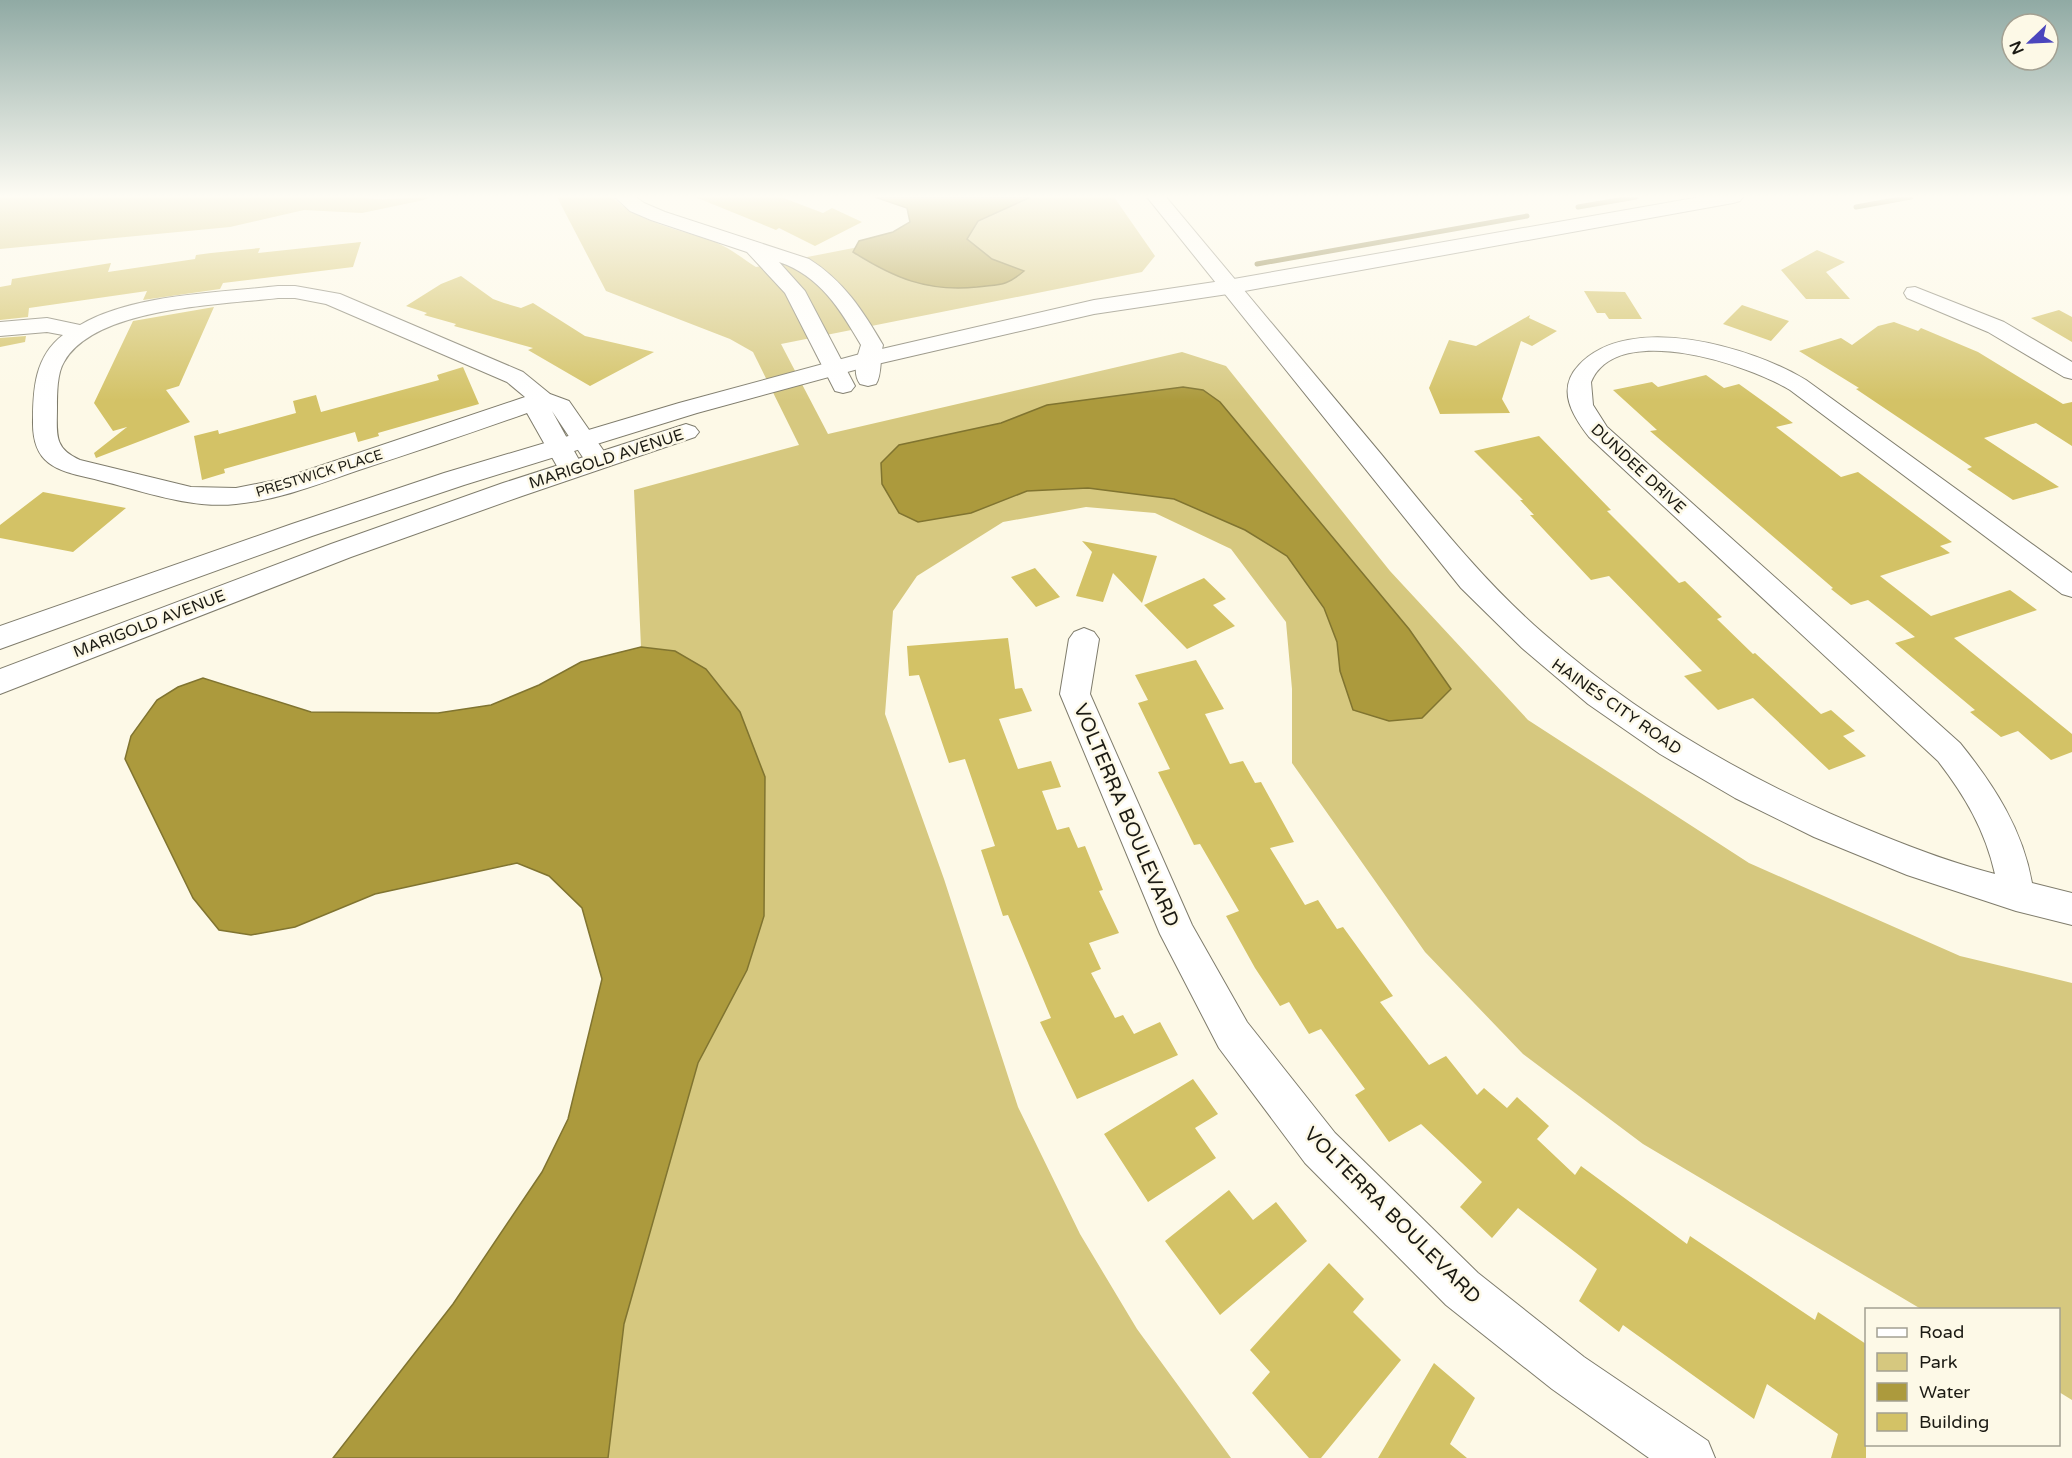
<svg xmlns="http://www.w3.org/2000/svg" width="2072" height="1458" font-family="'Varela Round',sans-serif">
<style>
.green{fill:#d6c87f}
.water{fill:#ac9a3d;stroke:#807430;stroke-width:1.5}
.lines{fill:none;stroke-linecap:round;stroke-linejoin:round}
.stream{stroke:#807430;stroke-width:5}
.building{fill:#d3c266}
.minor-casing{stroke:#7f7c6c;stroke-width:2}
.major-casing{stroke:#7f7c6c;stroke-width:2}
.minor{fill:#fff;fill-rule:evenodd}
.major{fill:#fff;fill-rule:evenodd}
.labels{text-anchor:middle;stroke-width:5;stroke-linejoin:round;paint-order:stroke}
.far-street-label{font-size:14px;fill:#1b1a13;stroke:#fdf9e7}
.street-label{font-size:16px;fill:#1b1a13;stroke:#fdf9e7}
.near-street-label{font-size:20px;fill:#1b1a13;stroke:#fdf9e7}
</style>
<rect width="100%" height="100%" fill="#fdf9e7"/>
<!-- green -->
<path class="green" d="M 0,197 L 361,197 C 380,202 408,197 429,197 L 424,200 L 362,213 L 304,210 L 230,227 L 0,249 Z
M 557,197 L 612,197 C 641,224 680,229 715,242 C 730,248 743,259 756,267 L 874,244 L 915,230 L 914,212 L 885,197 L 1114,197 L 1155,256 L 1142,272 L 781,344 L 828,434 L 1182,352 L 1226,366 L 1390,571 L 1528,720 L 1749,863 L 1960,956 L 2072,983 L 2072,1400 L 2059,1392 L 2058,1310 L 1921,1309 L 1643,1144 L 1523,1054 L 1425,952 L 1292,763 L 1292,689 L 1286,622 L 1231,549 L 1155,513 L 1086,507 L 1003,522 L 917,576 L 893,611 L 885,714 L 944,879 L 1018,1107 L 1080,1234 L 1137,1329 L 1231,1458 L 608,1458 L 624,1324 L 698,1063 L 747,970 L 675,651 L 641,647 L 634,490 L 799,445 L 753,352 L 730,339 L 606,291 Z"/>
<!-- water -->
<path class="water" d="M 875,197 L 1031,197 L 978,221 L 967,239 L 992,259 L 1024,271 C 1005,287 1000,284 977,287 C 927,292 894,278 853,252 L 859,241 L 893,232 L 910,222 L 907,208 Z
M 1183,387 L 1203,390 L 1220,402 L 1409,629 L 1451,689 L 1422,718 L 1389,721 L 1353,710 L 1340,671 L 1337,642 L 1324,608 L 1287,556 L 1245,530 L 1174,499 L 1088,488 L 1027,491 L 971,513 L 918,522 L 899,513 L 882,484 L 881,463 L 899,445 L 1001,423 L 1047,405 Z
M 641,647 L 675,651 L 706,669 L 740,712 L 765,777 L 764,916 L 747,970 L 698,1063 L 624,1324 L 608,1458 L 333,1458 L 453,1304 L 542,1172 L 568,1119 L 602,979 L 582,908 L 549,876 L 517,863 L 375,894 L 295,927 L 251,935 L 219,930 L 193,898 L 125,759 L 131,736 L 157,700 L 178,687 L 203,678 L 311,712 L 438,713 L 491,705 L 539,685 L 581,662 Z"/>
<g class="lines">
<!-- stream -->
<path class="stream" d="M 1578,207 L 1636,197
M 1856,207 L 1911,197
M 1257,264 L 1527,216"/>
</g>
<!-- building -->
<path class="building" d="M 695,197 L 781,197 L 823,213 L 832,208 L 862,222 L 815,246 L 779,228 L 776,230 Z
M 361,242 L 353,267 L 223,283 L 220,289 L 143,300 L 147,291 L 29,308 L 28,317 L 0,320 L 0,287 L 11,285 L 12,279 L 111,263 L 108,272 L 195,259 L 196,255 L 211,253 L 260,248 L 258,253 Z
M 1817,250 L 1845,262 L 1826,272 L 1850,299 L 1806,299 L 1781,270 Z
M 461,276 L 493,299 L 504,303 L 521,308 L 533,303 L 585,336 L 654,352 L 590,386 L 528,350 L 533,348 L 454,326 L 456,324 L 424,315 L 427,313 L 406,306 L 441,284 Z
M 1584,291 L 1625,292 L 1642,319 L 1609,319 L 1605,313 L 1597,313 Z
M 1742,305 L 1789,321 L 1771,341 L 1723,324 Z
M 214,307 L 179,386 L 166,390 L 190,422 L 96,458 L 94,453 L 127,427 L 113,431 L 94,403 L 133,321 Z
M 2059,310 L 2072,317 L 2072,342 L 2031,318 Z
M 1530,315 L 1529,318 L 1557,331 L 1532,346 L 1521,341 L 1502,399 L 1510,413 L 1440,414 L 1429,388 L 1449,340 L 1476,346 Z
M 1894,322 L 1918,331 L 1921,328 L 1978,352 L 2063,404 L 2072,402 L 2072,446 L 2036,423 L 1984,438 L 2059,487 L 2013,500 L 1967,469 L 1972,467 L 1856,389 L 1859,388 L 1799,351 L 1841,338 L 1852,345 L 1878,326 Z
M 26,336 L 25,342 L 0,347 L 0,338 Z
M 463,367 L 479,404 L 378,433 L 379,436 L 358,442 L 355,432 L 224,469 L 225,473 L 202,480 L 194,436 L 218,430 L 219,434 L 296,413 L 293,401 L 316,395 L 321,412 L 439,380 L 437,375 Z
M 1706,375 L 1724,388 L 1739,384 L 1793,423 L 1776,427 L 1841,477 L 1858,472 L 1952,542 L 1940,546 L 1950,553 L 1880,576 L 1931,616 L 2010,590 L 2037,610 L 1954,638 L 2072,734 L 2072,752 L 2051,760 L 2018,731 L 2001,737 L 1970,712 L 1975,710 L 1895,643 L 1915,637 L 1868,600 L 1851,605 L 1831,589 L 1833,588 L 1650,431 L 1657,430 L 1613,390 L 1652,382 L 1658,387 Z
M 1539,436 L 1611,510 L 1607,511 L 1679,583 L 1685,581 L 1722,617 L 1717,619 L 1753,654 L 1755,653 L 1821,714 L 1831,710 L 1855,731 L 1843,736 L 1866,756 L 1829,770 L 1753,698 L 1718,710 L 1684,676 L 1702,671 L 1609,576 L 1591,580 L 1530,515 L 1534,515 L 1520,500 L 1523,500 L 1474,451 Z
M 43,492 L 126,508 L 73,552 L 0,538 L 0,525 Z
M 1082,541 L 1157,556 L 1142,603 L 1113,573 L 1103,602 L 1076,596 L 1092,552 Z
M 1035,568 L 1060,597 L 1036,607 L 1011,577 Z
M 1204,578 L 1226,599 L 1213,605 L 1235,626 L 1187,649 L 1144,605 Z
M 1008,638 L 1015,689 L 1022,688 L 1032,711 L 999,719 L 1018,769 L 1051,761 L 1061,787 L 1042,791 L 1057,830 L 1069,827 L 1078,848 L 1085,846 L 1103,890 L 1099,891 L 1119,933 L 1089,943 L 1101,969 L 1091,973 L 1115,1018 L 1123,1015 L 1134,1034 L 1160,1022 L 1178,1055 L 1077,1099 L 1040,1022 L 1051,1018 L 1008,915 L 1003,916 L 981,850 L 995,846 L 965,759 L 949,763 L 919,675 L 909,676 L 907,646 Z
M 1196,660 L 1224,709 L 1205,714 L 1230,764 L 1243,761 L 1255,783 L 1261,782 L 1294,842 L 1270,848 L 1305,905 L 1318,900 L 1337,929 L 1343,927 L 1393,996 L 1380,1002 L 1429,1065 L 1446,1056 L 1477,1095 L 1484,1088 L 1507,1108 L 1517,1097 L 1549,1126 L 1537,1139 L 1575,1175 L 1581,1166 L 1687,1244 L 1690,1236 L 1815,1320 L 1818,1312 L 1866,1344 L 1866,1458 L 1831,1458 L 1838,1434 L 1767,1384 L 1754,1419 L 1623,1325 L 1619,1332 L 1579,1301 L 1597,1269 L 1518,1208 L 1492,1238 L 1460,1207 L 1482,1182 L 1421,1124 L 1389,1142 L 1355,1095 L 1365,1089 L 1321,1029 L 1309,1034 L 1289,1002 L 1280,1006 L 1255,968 L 1226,916 L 1239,911 L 1200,844 L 1194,845 L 1158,772 L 1170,769 L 1138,703 L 1148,700 L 1135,675 Z
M 1193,1079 L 1218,1114 L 1195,1128 L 1216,1158 L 1148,1202 L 1104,1134 Z
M 1229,1190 L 1253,1220 L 1276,1202 L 1307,1241 L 1220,1315 L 1165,1241 Z
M 1329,1263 L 1364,1299 L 1353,1312 L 1401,1360 L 1321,1458 L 1309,1458 L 1252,1393 L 1270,1372 L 1250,1350 Z
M 1434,1363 L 1475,1398 L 1450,1444 L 1467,1458 L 1378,1458 Z"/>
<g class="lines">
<!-- minor casing -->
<g class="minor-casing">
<path id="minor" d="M 615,197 L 636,197 L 644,203 L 665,212 L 809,259 C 844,281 863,311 883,345 C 880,356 882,376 876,384 L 868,386 L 860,384 C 852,373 857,357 861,345 C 840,309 820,276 779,262 L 805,291 L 855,386 L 851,391 L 843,393 L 835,391 L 785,293 L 747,252 L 651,220 L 630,211 Z
M 1147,197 L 1166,197 C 1238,283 1309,368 1381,454 C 1432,516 1482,580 1543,633 C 1642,720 1759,786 1881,835 C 1918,850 1956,864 1995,874 C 1985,830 1965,796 1938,761 L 1589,437 C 1572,415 1556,389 1579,365 C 1629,311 1752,347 1806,380 L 2072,573 L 2072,597 L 2062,594 L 1790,390 C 1749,365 1617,320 1591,382 L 1593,405 L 1607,427 L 1960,743 C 1994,785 2023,830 2032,883 L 2072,893 L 2072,925 L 2016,911 L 1907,875 L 1814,837 L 1735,798 L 1660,754 L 1588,704 L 1522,648 L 1461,588 Z
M 278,286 L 295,286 L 340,294 L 523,372 L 550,394 L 569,401 L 610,460 L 606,465 L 597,468 L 588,465 L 552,411 L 584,469 L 580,475 L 571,477 L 562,475 L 527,413 C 471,433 415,452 359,470 C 319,484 279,500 236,504 C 190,509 143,491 98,480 C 61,471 32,468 33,421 C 33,389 35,356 63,335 L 47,332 L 0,336 L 0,322 L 47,318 L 80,325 C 133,294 217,293 278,286 ZM 278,298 L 295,298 L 326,304 L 507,382 L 525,397 L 281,479 L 236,488 L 191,487 L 80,460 C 53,448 57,434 57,407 C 57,394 57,373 64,362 C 95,307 221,305 278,298 Z
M 1915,287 L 2004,322 L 2072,362 L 2072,379 L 2064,377 L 1988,332 L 1907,298 L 1904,293 L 1907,288 Z
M 1084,628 L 1094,632 L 1099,639 L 1090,694 L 1192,925 L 1247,1022 L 1335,1133 L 1478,1273 L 1584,1357 L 1708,1441 L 1715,1458 L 1649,1458 L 1552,1389 L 1446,1305 L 1305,1163 L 1219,1048 L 1160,934 L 1060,694 L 1069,639 L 1074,632 Z"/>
</g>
<!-- major casing -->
<g class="major-casing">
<path id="major" d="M 1700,197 L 1743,197 L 1740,201 L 1733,203 L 1228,294 L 1094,314 L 873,365 L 697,413 L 464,485 L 312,536 L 0,649 L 0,626 L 292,524 L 444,473 L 679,403 L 860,354 L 1094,300 L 1228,280 Z
M 686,424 L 695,427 L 699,432 L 695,437 L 522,496 L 351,557 L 0,694 L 0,669 L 331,544 L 503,483 Z"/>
</g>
<!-- minor -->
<use href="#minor" class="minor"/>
<!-- major -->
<use href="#major" class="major"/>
</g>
<!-- sky -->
<linearGradient id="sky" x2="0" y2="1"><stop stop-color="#90aaa4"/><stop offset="0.49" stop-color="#fefcf4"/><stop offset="1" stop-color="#fefcf4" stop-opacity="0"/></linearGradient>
<rect width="2072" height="401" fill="url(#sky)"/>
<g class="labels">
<!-- far-street labels -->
<g class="far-street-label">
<text transform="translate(319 473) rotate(-17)" y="5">PRESTWICK PLACE</text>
</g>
<!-- street labels -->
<g class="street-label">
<text transform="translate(606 458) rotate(-18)" y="6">MARIGOLD AVENUE</text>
<text transform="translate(1639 468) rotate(43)" y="6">DUNDEE DRIVE</text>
<text transform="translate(149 623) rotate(-21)" y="6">MARIGOLD AVENUE</text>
<text transform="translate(1617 706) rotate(35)" y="6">HAINES CITY ROAD</text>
</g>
<!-- near-street labels -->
<g class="near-street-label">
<text transform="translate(1127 815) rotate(67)" y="7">VOLTERRA BOULEVARD</text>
<text transform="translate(1393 1215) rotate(45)" y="7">VOLTERRA BOULEVARD</text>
</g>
</g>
<!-- legend -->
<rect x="1865" y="1308" width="195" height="138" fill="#fdf9e7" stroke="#a3a092" stroke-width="1.5"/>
<rect x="1877" y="1328" width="30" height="9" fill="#ffffff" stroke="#a3a092" stroke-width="1.5"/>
<text x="1919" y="1338" font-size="18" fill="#1b1a13">Road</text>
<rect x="1877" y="1353" width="30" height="18" fill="#d6c87f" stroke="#a3a092" stroke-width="1.5"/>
<text x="1919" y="1368" font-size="18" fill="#1b1a13">Park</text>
<rect x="1877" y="1383" width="30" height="18" fill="#ac9a3d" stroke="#a3a092" stroke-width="1.5"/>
<text x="1919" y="1398" font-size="18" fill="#1b1a13">Water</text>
<rect x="1877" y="1413" width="30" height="18" fill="#d3c266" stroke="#a3a092" stroke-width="1.5"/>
<text x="1919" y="1428" font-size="18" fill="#1b1a13">Building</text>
<!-- north arrow -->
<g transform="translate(2030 42) rotate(247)"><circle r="28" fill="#fdf9e7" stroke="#a3a092" stroke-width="1.5"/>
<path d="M0-4.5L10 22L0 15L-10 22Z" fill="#4b46bd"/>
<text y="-9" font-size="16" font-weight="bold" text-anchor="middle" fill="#1b1a13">N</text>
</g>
</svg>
